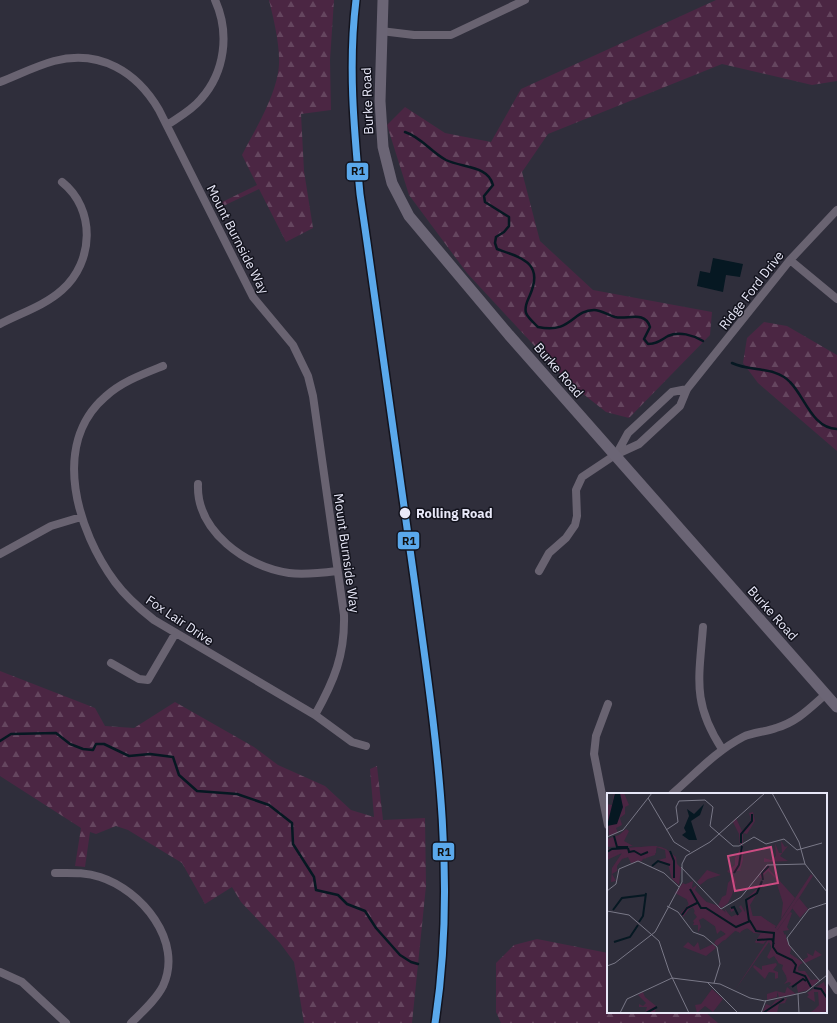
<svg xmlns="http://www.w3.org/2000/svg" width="837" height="1023" font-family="'IBM Plex Sans',sans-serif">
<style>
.forest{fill:url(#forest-firs)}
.water{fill:#061822}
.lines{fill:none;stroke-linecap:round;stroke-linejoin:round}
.stream{stroke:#061822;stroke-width:2.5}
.street{stroke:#696371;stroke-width:8}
.secondary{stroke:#6b6575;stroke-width:11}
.rail-1-casing{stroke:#13131d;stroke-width:10}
.rail-1{stroke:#5aa8eb;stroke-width:7}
.stop-dot{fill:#e8e8f8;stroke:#13131d;stroke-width:1.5}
.labels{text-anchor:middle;stroke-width:3;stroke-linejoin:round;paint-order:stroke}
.street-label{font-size:13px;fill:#e8e8f8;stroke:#13131d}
.stop-label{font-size:13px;font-weight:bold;fill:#e8e8f8;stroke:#13131d;text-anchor:start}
.inset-river{fill:none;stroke:#061822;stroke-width:2}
.inset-road{fill:none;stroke:#797887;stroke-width:1}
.view{fill:#cc4c82;fill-opacity:0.15;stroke:#cc4c82;stroke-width:2}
.inset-edge{fill:none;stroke:#e8e8f8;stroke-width:2}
.line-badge{stroke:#13131d;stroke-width:1.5}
.pale-badge-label{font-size:11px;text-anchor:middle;font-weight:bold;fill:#111}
</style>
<defs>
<pattern id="forest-firs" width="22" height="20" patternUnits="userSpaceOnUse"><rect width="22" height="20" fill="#4b2643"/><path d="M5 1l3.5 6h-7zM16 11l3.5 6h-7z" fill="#65465f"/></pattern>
</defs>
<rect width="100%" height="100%" fill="#2f2e3b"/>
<!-- forest -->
<path class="forest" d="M 269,0 L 334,0 L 330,60 L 331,110 L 301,114 L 304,171 L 313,228 L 286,242 L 259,189 L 219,208 L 218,204 L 257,185 L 242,155 C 255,130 273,101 278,73 C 282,52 274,21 269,0 Z
M 716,0 L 837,0 L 837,81 L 812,85 L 722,64 L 548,134 L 522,172 L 540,241 L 593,290 L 712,312 L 710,335 L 629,418 L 606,412 L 568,382 L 467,273 L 409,195 L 387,125 L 405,107 L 445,133 L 491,142 L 521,89 Z
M 764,322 L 787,326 L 837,355 L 837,451 L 758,383 L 743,363 L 747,338 Z
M 0,671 L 95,708 L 105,726 L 134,728 L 175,702 L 254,747 L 278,765 L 325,786 L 351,810 L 374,817 L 370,769 L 377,766 L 383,820 L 425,818 L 426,886 L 412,1023 L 304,1023 L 294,962 L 280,943 L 241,902 L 232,887 L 205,904 L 182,863 L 128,830 L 116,826 L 96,834 L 90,832 L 85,867 L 75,866 L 81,828 L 0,776 Z
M 537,939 L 608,953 L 608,1012 L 705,1012 L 718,1023 L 501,1023 L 496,1012 L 496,963 L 514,945 Z"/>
<!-- water -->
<path class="water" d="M 713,258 L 743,264 L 740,277 L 726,275 L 723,292 L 697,286 L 700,271 L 710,273 Z"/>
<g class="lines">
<!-- stream -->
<path class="stream" d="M 405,132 C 421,137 431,152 446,160 C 462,168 488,165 493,185 L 484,196 L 485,202 L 509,217 L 509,226 L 504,232 L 496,237 L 495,243 L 497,249 C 522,258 544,263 530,295 C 528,300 524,306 526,313 C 528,318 534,323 538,327 C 572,334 572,310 594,310 C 601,310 608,315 615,317 C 627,320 645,310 650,327 L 644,339 L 648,344 C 657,344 661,340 668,336 C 679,331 693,335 703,341
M 732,363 C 751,372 775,366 790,382 C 805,397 812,428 837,429
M 0,741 L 11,734 L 56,733 L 70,744 L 83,749 L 93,750 L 96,744 L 104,744 L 129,756 L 150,754 L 173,757 L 179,775 L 197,791 L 237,794 L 269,805 L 292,823 L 293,844 L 314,877 L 316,890 L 338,895 L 347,904 L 365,911 L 376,928 L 400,955 L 411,962 L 418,964"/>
<!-- street -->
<path class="street" d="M 381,31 L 414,35 L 451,35 L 525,0
M 0,82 C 18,75 36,66 54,61 C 100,49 137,72 159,110 L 253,297 L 293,345 L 308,376 L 313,396 L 344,615 C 345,655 334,681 315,715
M 167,125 C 179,117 192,110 201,99 C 225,72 230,33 215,0
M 790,260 L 837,299
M 0,324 C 21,313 44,306 62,290 C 94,262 96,209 62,182
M 163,366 C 143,374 121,382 105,397 C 50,445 78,532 115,582 C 126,597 140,609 154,620 L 315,715 L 352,742 L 366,746
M 616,455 L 628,433 L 672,392 L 687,389
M 198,484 C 196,531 246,567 289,573 C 305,575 321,573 337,571
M 0,554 L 51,526 L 81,517
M 539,571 L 549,553 L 566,538 L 575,525 L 577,516 L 576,490 L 582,477 L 615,455 L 639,444 L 680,406 L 687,389 L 790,260 L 837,210
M 703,627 C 699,679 692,703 722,749
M 111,663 L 139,679 L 148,680 L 175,634
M 608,704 L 596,736 L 594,754 L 608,825
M 672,794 C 695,774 716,751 743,737 C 753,732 766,732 776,728 C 797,722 810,708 826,694
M 55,873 C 70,873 85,872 100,877 C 141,890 184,941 163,986 C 156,1000 142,1012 131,1023
M 826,936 L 837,931
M 0,972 L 22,982 L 66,1023
M 826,973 L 837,990"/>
<!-- secondary -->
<path class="secondary" d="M 383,0 L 380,101 L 383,147 L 392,183 L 409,216 L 509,335 L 837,707"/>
<!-- rail-1 casing -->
<g class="rail-1-casing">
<path id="rail-1" d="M 356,0 C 348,65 354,129 360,194 C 379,324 397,454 415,585 C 435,732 458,874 435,1023"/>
</g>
<!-- rail-1 -->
<use href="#rail-1" class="rail-1"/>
</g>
<!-- markers -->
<circle class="stop-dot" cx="405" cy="513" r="6"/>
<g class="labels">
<!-- street labels -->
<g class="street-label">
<text transform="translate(367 101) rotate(-92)" y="5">Burke Road</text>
<text transform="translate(238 239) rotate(63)" y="5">Mount Burnside Way</text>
<text transform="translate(751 290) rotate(-52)" y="5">Ridge Ford Drive</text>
<text transform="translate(559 370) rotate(49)" y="5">Burke Road</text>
<text transform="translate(347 553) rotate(82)" y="5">Mount Burnside Way</text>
<text transform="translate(773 613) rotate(48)" y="5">Burke Road</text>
<text transform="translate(180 620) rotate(34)" y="5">Fox Lair Drive</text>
</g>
<!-- stop labels -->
<g class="stop-label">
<text x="416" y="518">Rolling Road</text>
</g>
</g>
<!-- overview -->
<g transform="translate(607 793)">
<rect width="220" height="220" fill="#2f2e3b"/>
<path d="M 204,81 L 206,83 L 183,119 L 128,197 Z" fill="#4b2643"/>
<path d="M 146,19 L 148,28 L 140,41 L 136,40 L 136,50 L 133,52 L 132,41 L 126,29 L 129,25 L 135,38 L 144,27 L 142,20 ZM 19,36 L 22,38 L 17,48 L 26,53 L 0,54 L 0,46 L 12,42 ZM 174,48 L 178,54 L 181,53 L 173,63 L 181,68 L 157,69 L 157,65 L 164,67 L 169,63 L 168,50 L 172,60 L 175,60 ZM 136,51 L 136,67 L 133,77 L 135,77 L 122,80 L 120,78 L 128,72 L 128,65 ZM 50,53 L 48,62 L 36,66 L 21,64 L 15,66 L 10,73 L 10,78 L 5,81 L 9,88 L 4,89 L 5,75 L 15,60 L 0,67 L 0,56 ZM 163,72 L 162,76 L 188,105 L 174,126 L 176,110 L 168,85 L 161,78 L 157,82 L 157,87 L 152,84 L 159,73 ZM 127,83 L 129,89 L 125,102 L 121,110 L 115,115 L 111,113 L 115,104 L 119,102 L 121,90 ZM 86,88 L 85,95 L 90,92 L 88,97 L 97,108 L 109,112 L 125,124 L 138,120 L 140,105 L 157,89 L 143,112 L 146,124 L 154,124 L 169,133 L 156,151 L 148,149 L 154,140 L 147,140 L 140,135 L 133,139 L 128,138 L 118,147 L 108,150 L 119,141 L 96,125 L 92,127 L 94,134 L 91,139 L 91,132 L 86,132 L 90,124 L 87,120 L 89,115 L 84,114 L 77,123 L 74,120 L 82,112 L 74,93 ZM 192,105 L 201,116 L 193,125 L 185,115 ZM 183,119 L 185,120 L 180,134 L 182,137 L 176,138 L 184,156 L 182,160 L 196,170 L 191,172 L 191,178 L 198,178 L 204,187 L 211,186 L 201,197 L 193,199 L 190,196 L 190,191 L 185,193 L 189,190 L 180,188 L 177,170 L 171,169 L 167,163 L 162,166 L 160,164 L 165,154 L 162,149 ZM 208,157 L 215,162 L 198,170 L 196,167 L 201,164 L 200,160 L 206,163 ZM 169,170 L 170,172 L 166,177 L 171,179 L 171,185 L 168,186 L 168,180 L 162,179 L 158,186 L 146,174 L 147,172 L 155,177 L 155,173 ZM 217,189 L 218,193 L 220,193 L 220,220 L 206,218 L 213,211 L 211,199 L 207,199 L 208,209 L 200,204 L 202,202 L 200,200 ZM 180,194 L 189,201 L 172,204 L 170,199 L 170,204 L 160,207 L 160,201 L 169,198 L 178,200 ZM 36,199 L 38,204 L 49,213 L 48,220 L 38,220 L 40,214 L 32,214 L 32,211 L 36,213 L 39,210 L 31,202 Z" fill="#4b2643"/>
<path d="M 7,0 L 17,0 L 22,12 L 18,14 L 18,21 L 13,25 L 15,32 L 9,35 L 11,40 L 2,43 L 0,11 L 5,12 ZM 46,53 L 54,54 L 59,56 L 69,64 L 70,71 L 74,75 L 72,92 L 65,86 L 61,71 L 51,67 L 59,65 L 58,57 L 49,54 L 49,60 L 42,61 L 38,66 L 37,63 L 35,68 L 24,70 L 21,64 L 17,65 L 13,58 L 0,64 L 0,57 ZM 100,77 L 114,82 L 101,86 L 93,92 L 90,89 ZM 76,90 L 87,96 L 105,115 L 108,112 L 119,120 L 117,115 L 124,124 L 130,121 L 128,117 L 124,119 L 123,115 L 127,113 L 132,121 L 135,118 L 132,114 L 134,112 L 139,121 L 143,117 L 145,123 L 154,123 L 162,129 L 177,143 L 179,141 L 179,149 L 184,156 L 183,161 L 195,169 L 189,177 L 198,179 L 201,188 L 212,187 L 202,197 L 199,194 L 191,200 L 190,192 L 182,193 L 184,190 L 182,189 L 177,191 L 181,186 L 175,176 L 176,172 L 171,170 L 172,166 L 166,162 L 163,149 L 160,147 L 156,151 L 155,148 L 149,150 L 148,149 L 156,141 L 147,140 L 142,135 L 136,136 L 133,140 L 128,137 L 110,153 L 107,150 L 109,147 L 119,141 L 114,137 L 110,141 L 108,133 L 96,124 L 91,127 L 93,132 L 88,131 L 86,128 L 90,124 L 86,114 L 79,118 L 76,124 L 74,120 L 82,111 L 81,107 L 68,100 ZM 81,149 L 87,154 L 91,149 L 93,157 L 106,151 L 109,155 L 99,163 L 76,154 ZM 217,189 L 217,195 L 220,193 L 218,196 L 220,220 L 202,220 L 212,214 L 211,197 L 214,196 L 208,196 ZM 105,196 L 116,206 L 106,219 L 98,213 L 90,220 L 88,212 L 94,211 ZM 180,205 L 178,210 L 172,211 L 170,220 L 155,220 L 159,211 L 164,213 L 169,207 Z" fill="#4b2643"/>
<path d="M 8,0 L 13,0 L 16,14 L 10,31 L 0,33 ZM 97,11 L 93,22 L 84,28 L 90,47 L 82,47 L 75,42 L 79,39 L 77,35 L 82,23 L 80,16 L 87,21 Z" fill="#061822"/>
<path class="inset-river" d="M 7,43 L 10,54 L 21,54M 134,50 L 134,41 L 145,28 L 145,21M 21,55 L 22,59 L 27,58 L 34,62 L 41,59M 63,58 L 67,68 L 67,85M 0,59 L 5,56 L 21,55M 45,73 L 51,68 L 63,72M 127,80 L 132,72 L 135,53M 156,87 L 155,80 L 162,73M 83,96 L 94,115 L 99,115 L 129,134 L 143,128 L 149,138 L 167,140 L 166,154 L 170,160 L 185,167 L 189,172 L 187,179 L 198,183 L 204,194M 124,115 L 127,114 L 131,122M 6,117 L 15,105 L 39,102M 75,122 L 80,115 L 90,110M 142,128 L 139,107 L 150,100 L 155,88M 32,129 L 36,123 L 39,100M 150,147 L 165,146 L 167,151M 7,149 L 23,144 L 31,132M 185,194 L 196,186 L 199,188M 207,195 L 214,196 L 220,205M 39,220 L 50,214M 156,220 L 177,206"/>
<path class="inset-road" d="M 165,0 L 192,49 L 198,71 L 220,99M 41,5 L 67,49 L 83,59M 59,37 L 71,29 L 69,14 L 72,8 L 98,7 L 106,14 L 103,33 L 126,53 L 132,53 L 147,44 L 159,51 L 177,46 L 190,57 L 215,50M 0,44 L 16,37 L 45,0M 74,74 L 114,116 L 134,104 L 160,72 L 198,71M 0,98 L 9,91 L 12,76 L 31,68 L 57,80 L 72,94M 60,113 L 71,119 L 86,139 L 97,143 L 110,154 L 113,171 L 107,190M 0,118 L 22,122 L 52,148 L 62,178 L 82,220M 0,173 L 8,170 L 48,139 L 75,89 L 75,71 L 79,63 L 103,49 L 158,0M 213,188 L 182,152 L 180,145 L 202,116 L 220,110M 100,189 L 131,220M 191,201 L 192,220M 13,220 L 20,206 L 65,185 L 113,191 L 143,205 L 158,208 L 199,199 L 220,182M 154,220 L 159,207"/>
<path class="view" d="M 164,54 L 171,90 L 128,98 L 121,63 Z"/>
<rect width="220" height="220" class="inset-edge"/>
</g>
<g class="line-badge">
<rect x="346" y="162" width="23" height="19" rx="4" fill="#5aa8eb"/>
<rect x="397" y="531" width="23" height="19" rx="4" fill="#5aa8eb"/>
<rect x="432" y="842" width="23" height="19" rx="4" fill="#5aa8eb"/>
</g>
<g class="pale-badge-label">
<text x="358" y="175">R1</text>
<text x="409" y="545">R1</text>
<text x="444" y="856">R1</text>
</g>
</svg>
